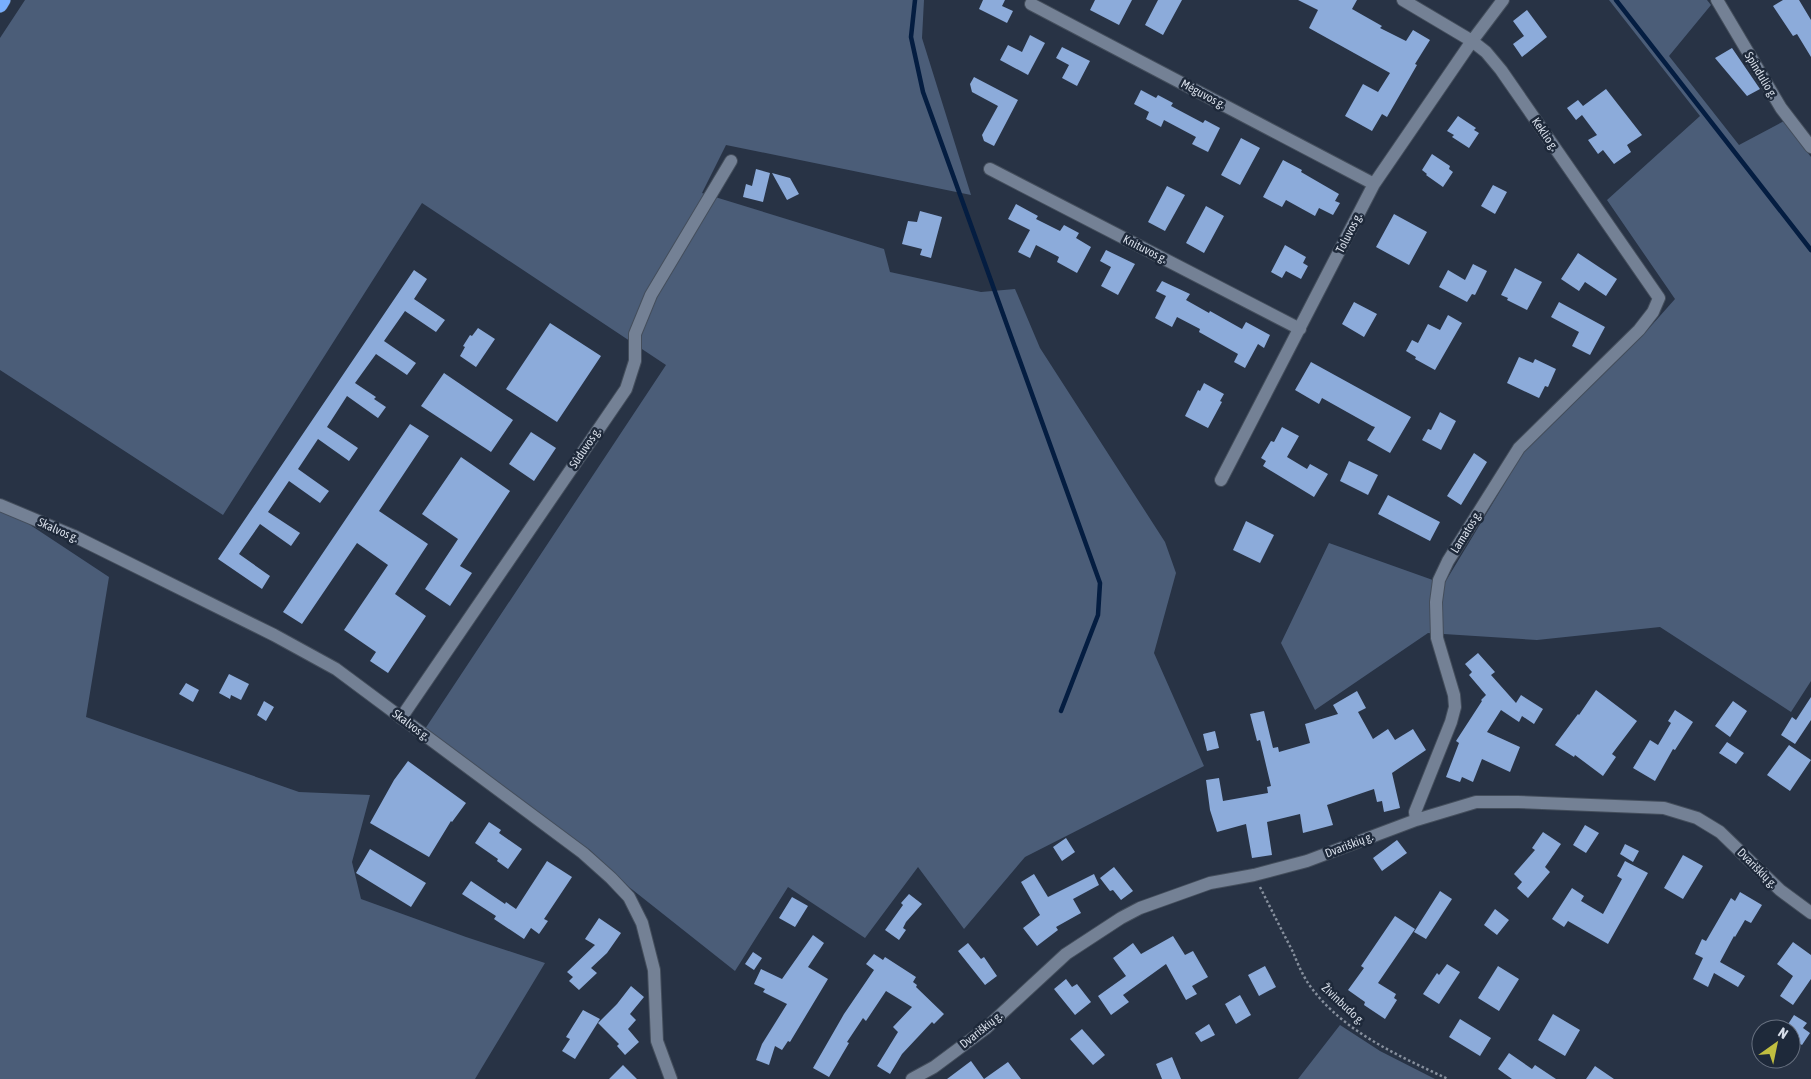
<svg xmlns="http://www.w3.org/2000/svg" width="1811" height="1079" font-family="'Asap Condensed',sans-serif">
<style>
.green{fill:#4b5d78}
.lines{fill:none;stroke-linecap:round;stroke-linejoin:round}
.stream{stroke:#041d41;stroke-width:4.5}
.building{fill:#8cabda}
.street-casing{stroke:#444e5c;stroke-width:14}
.highway-casing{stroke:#444e5c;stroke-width:16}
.path{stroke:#868f9d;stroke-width:2.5;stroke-dasharray:2.5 2.5;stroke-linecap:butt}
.street{stroke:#748195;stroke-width:12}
.highway{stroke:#78aefd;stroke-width:15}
.labels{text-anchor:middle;stroke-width:5;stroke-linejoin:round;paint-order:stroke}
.street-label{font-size:12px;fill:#d7dee9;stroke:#1e293a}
</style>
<rect width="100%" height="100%" fill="#283345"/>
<!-- green -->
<path class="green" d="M 25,0 L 924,0 L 922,38 L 971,195 L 726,145 L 702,193 L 884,249 L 890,272 L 981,292 L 1015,289 L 1040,348 L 1165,542 L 1176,573 L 1154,653 L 1204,766 L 1025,857 L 964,929 L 918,867 L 865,938 L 788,887 L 735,971 L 629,887 L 590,850 L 545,820 L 423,732 L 666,365 L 422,203 L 223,515 L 0,370 L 0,38 Z
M 1609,0 L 1707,0 L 1711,5 L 1669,56 L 1739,145 L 1784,121 L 1811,157 L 1811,681 L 1791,712 L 1660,627 L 1537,640 L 1428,633 L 1315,710 L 1281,643 L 1329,543 L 1444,584 L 1523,453 L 1643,335 L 1675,299 L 1607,200 L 1700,116 Z
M 0,505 L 109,577 L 86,717 L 299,792 L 370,795 L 352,862 L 361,899 L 466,937 L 545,963 L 475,1079 L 0,1079 Z
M 1340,1025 L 1380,1051 L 1435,1079 L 1298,1079 Z"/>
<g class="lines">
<!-- stream -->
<path class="stream" d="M 915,0 L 911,37 L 923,92 L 1100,583 L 1098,615 L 1061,711
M 1616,0 L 1811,250"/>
</g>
<!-- building -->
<path class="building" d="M 983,0 L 1005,0 L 1002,6 L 1013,11 L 1007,23 L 979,9 Z
M 1095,0 L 1132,0 L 1119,25 L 1090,10 Z
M 1158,0 L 1182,0 L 1163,35 L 1145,25 Z
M 1298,0 L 1357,0 L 1352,9 L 1382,26 L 1380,28 L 1406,41 L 1413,30 L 1430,40 L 1415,64 L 1417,65 L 1387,117 L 1382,114 L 1372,131 L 1345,116 L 1363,84 L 1378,92 L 1390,73 L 1309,28 L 1318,10 Z
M 1783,0 L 1799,0 L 1811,20 L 1811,57 L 1797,34 L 1793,36 L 1773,6 Z
M 1527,10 L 1547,37 L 1522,57 L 1513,44 L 1524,36 L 1513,21 Z
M 1030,35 L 1045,43 L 1028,75 L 1000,60 L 1008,45 L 1022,52 Z
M 1062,47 L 1090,61 L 1077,86 L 1062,78 L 1069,65 L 1056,58 Z
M 1732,48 L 1760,89 L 1747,96 L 1715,58 Z
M 974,77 L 1018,100 L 994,146 L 984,141 L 982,135 L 998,106 L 972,92 L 970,84 Z
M 1606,89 L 1642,135 L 1627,145 L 1631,152 L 1614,164 L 1603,150 L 1598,154 L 1588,140 L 1597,135 L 1582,115 L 1576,120 L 1567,108 L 1578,100 L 1583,106 Z
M 1141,90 L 1156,98 L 1158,95 L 1173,103 L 1171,106 L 1203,123 L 1205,120 L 1220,128 L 1208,152 L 1192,144 L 1196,137 L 1164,120 L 1161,127 L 1146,119 L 1149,112 L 1134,104 Z
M 1458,116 L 1476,128 L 1474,130 L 1479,133 L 1469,148 L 1452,137 L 1454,135 L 1447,131 Z
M 1241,138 L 1260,148 L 1240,185 L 1221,175 Z
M 1432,154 L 1450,166 L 1449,169 L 1453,172 L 1443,187 L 1426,175 L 1427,174 L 1422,170 Z
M 1283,160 L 1302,170 L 1301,172 L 1339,194 L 1335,201 L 1340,203 L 1333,215 L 1319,208 L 1315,216 L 1286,200 L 1282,207 L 1263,197 Z
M 756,169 L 770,173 L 763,202 L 743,197 L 746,184 L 752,186 Z
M 772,173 L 790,178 L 799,194 L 787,200 Z
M 1493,185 L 1507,192 L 1495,214 L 1481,206 Z
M 1167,186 L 1185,195 L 1165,231 L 1148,222 Z
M 1016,204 L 1038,216 L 1036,219 L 1060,231 L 1064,225 L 1079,233 L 1076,238 L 1091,247 L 1077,273 L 1057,262 L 1059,257 L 1036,245 L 1030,258 L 1018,252 L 1030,230 L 1008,219 Z
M 1206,206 L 1224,216 L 1204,253 L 1186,243 Z
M 920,211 L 942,217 L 931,258 L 920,255 L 922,249 L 902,244 L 908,221 L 917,222 Z
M 1394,214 L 1427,232 L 1409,265 L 1376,247 Z
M 1285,245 L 1306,257 L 1303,263 L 1308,266 L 1301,279 L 1286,271 L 1282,278 L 1271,272 Z
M 1106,250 L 1135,264 L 1118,295 L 1101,286 L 1111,267 L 1100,261 Z
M 1578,253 L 1617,279 L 1606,296 L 1585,282 L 1579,291 L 1561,279 Z
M 1473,264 L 1487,271 L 1475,295 L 1472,294 L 1467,302 L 1439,287 L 1448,270 L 1465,280 Z
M 1515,268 L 1542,282 L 1527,310 L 1507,300 L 1508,298 L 1501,295 Z
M 414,270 L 427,279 L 414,299 L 445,320 L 436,332 L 405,311 L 384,341 L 416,363 L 407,375 L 376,354 L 355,383 L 376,397 L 374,399 L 386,407 L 378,418 L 347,396 L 327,427 L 358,448 L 349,461 L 318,439 L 298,469 L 329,491 L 320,503 L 289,481 L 268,512 L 300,533 L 291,546 L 260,524 L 239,554 L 270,576 L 262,589 L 218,559 Z
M 1162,281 L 1190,294 L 1186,300 L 1209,313 L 1210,311 L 1242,329 L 1246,322 L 1270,335 L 1264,348 L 1258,344 L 1245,368 L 1234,362 L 1238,354 L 1199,332 L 1200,329 L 1177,317 L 1172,327 L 1155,318 L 1166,296 L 1156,291 Z
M 1354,302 L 1377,314 L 1364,337 L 1342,324 Z
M 1559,302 L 1605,327 L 1590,355 L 1572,346 L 1579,332 L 1551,317 Z
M 1448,315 L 1462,323 L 1435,370 L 1415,359 L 1416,357 L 1406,351 L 1412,340 L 1418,343 L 1428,324 L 1440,330 Z
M 550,323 L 601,356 L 557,422 L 506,389 Z
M 478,328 L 495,339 L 476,367 L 460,356 L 465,347 L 463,346 L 470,335 L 472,336 Z
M 1519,357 L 1533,363 L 1535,359 L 1556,369 L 1548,387 L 1545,386 L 1539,398 L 1507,383 Z
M 1311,362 L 1411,417 L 1390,453 L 1367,440 L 1375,427 L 1372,426 L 1322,398 L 1319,404 L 1295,390 Z
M 444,373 L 513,420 L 491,452 L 421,406 Z
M 1204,383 L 1224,394 L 1220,401 L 1222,402 L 1208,428 L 1185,416 L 1198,390 L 1200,391 Z
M 1440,412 L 1456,421 L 1441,450 L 1422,440 L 1428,429 L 1431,430 Z
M 410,424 L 429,436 L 379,511 L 428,544 L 395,594 L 426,616 L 388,673 L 370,661 L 376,652 L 344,630 L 388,565 L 357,543 L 302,624 L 283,612 Z
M 1282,427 L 1299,436 L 1287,457 L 1307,469 L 1310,464 L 1328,474 L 1314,497 L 1263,466 L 1266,461 L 1261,458 L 1271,441 L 1274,442 Z
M 531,432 L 556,448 L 534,481 L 509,464 Z
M 1474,453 L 1487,462 L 1461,505 L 1447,496 Z
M 461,457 L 510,491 L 460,566 L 472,573 L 450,606 L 425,589 L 458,539 L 422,514 Z
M 1349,461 L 1378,475 L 1368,495 L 1340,481 Z
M 1388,495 L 1440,522 L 1430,541 L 1378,514 Z
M 1246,521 L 1274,535 L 1260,563 L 1233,550 Z
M 1478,653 L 1495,672 L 1491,675 L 1516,703 L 1521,695 L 1543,709 L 1534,724 L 1522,716 L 1519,722 L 1501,710 L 1487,732 L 1520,747 L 1510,772 L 1482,759 L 1473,782 L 1462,777 L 1460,782 L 1446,777 L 1459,743 L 1456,741 L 1482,701 L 1481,700 L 1486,695 L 1469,675 L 1472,672 L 1465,664 Z
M 229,674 L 249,684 L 241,700 L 231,695 L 230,699 L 219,693 Z
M 186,683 L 199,690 L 193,702 L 179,694 Z
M 1596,690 L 1637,721 L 1612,754 L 1616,757 L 1603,776 L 1575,755 L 1574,757 L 1555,745 L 1578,714 L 1579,715 Z
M 1357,691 L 1366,708 L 1358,712 L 1373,739 L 1388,729 L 1395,740 L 1413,729 L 1426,750 L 1392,773 L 1400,808 L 1384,812 L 1382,801 L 1377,802 L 1374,789 L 1327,805 L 1333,825 L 1303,833 L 1300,814 L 1267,822 L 1272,855 L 1252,858 L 1246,824 L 1217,832 L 1210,810 L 1206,780 L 1219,778 L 1223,801 L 1268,793 L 1267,787 L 1271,786 L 1260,740 L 1257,741 L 1250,714 L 1264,711 L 1273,748 L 1278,747 L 1279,752 L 1310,743 L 1305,724 L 1338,714 L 1333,705 Z
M 1811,697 L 1811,720 L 1795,744 L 1781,735 L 1792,717 L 1796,720 Z
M 264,701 L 274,707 L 266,721 L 257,715 Z
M 1733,701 L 1747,711 L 1730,737 L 1715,726 Z
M 1675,710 L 1693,722 L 1675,750 L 1673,749 L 1655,781 L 1633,768 L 1650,740 L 1658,745 L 1671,723 L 1668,721 Z
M 1215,731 L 1219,748 L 1207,751 L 1203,734 Z
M 1727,742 L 1744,753 L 1736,764 L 1719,753 Z
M 1789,745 L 1811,760 L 1790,791 L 1767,775 Z
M 408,761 L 466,803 L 452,822 L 451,821 L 429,857 L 370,823 L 394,780 Z
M 489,822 L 501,830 L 499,833 L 522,849 L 508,869 L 497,861 L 498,859 L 475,843 Z
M 1585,825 L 1599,833 L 1586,853 L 1573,845 Z
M 1543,832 L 1561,844 L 1545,867 L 1550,872 L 1528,898 L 1517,888 L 1522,882 L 1514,874 L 1535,850 L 1532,848 Z
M 1066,838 L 1075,852 L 1062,861 L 1053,847 Z
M 1397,840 L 1407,853 L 1382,871 L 1373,858 Z
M 1625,844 L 1639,851 L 1633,862 L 1620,854 Z
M 370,849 L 426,883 L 411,907 L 356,873 Z
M 1683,855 L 1703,866 L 1683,899 L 1664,888 Z
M 547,861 L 572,877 L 544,919 L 548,921 L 539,934 L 531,928 L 524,939 L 494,919 L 496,916 L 462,894 L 471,881 L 505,904 L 506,902 L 516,909 Z
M 1625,861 L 1648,873 L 1608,944 L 1568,921 L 1564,927 L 1552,919 L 1572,888 L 1584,896 L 1581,901 L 1603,914 L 1622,879 L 1617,876 Z
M 1114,867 L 1133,891 L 1121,900 L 1113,890 L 1110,891 L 1100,878 Z
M 1034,874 L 1048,897 L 1094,874 L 1099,885 L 1073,899 L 1081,913 L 1056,927 L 1058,930 L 1037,946 L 1023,928 L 1040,915 L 1021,882 Z
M 1440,891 L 1452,899 L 1426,939 L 1414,932 Z
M 1740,892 L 1762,905 L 1751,923 L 1745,920 L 1735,937 L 1734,936 L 1720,962 L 1745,976 L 1738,987 L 1714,973 L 1708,987 L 1693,979 L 1703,958 L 1695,954 L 1702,939 L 1706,941 L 1731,898 L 1735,901 Z
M 909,894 L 922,904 L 906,922 L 903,928 L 906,930 L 899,940 L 885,930 L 903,905 L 901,903 Z
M 792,897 L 808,906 L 795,927 L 779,918 Z
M 1495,909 L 1509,920 L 1497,935 L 1484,925 Z
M 1395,916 L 1415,929 L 1378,983 L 1396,994 L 1394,998 L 1397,1000 L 1385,1019 L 1364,1005 L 1365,1002 L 1348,990 L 1364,968 L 1361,966 Z
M 599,918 L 621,933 L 607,953 L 591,968 L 597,973 L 579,990 L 569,981 L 573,977 L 567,972 L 595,945 L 585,939 Z
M 813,935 L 824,943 L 808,967 L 828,979 L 790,1042 L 788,1041 L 782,1050 L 775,1046 L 769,1065 L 756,1060 L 762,1044 L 787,1004 L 763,992 L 765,989 L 754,984 L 761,969 L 782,979 Z
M 1173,936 L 1185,955 L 1193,951 L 1208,977 L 1192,986 L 1197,994 L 1186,1000 L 1166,964 L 1123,995 L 1129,1002 L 1111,1015 L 1098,996 L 1126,976 L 1113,958 L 1133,943 L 1141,954 Z
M 1793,942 L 1811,955 L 1811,979 L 1793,1005 L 1780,996 L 1793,976 L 1777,964 Z
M 968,943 L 981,959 L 984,957 L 997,976 L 985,985 L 958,951 Z
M 753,952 L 762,958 L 754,970 L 745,964 Z
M 874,954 L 883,960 L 885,957 L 916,977 L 913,982 L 917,985 L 916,987 L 944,1014 L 934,1024 L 932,1022 L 902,1054 L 890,1074 L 877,1066 L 898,1032 L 893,1027 L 912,1007 L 886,991 L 866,1021 L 863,1018 L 847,1042 L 849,1043 L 829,1077 L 813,1068 L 844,1014 L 874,970 L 866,964 Z
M 1447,964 L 1460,972 L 1439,1004 L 1423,994 L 1437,973 L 1439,975 Z
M 1265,966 L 1276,987 L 1259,996 L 1248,975 Z
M 1498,966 L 1519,979 L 1499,1011 L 1478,998 Z
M 1066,979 L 1072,987 L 1077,984 L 1091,1002 L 1075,1015 L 1054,989 Z
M 631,986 L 644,997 L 630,1014 L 636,1020 L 628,1029 L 639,1042 L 625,1055 L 617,1046 L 619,1044 L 598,1023 L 617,1004 Z
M 1240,995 L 1251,1015 L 1236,1024 L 1225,1004 Z
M 583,1010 L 600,1019 L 575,1059 L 562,1051 L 570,1039 L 566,1037 Z
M 1553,1014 L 1580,1030 L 1565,1056 L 1538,1040 Z
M 1794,1015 L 1807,1023 L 1803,1028 L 1810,1033 L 1802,1045 L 1795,1041 L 1791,1047 L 1791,1029 L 1785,1029 Z
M 1460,1019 L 1491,1038 L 1480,1056 L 1449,1037 Z
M 1209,1024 L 1215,1035 L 1201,1042 L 1195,1033 Z
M 1082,1029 L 1105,1055 L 1093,1065 L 1070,1039 Z
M 1509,1053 L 1532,1069 L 1535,1065 L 1556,1079 L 1512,1079 L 1498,1069 Z
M 1172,1057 L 1181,1079 L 1162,1079 L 1156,1064 Z
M 971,1061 L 984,1079 L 1008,1062 L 1021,1079 L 947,1079 Z
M 623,1065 L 637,1079 L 609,1079 Z
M 1595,1066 L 1614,1079 L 1586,1079 Z"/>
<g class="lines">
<!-- street casing -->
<g class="street-casing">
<path id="street" d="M 1403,0 L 1472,41 L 1486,52 L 1501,70 L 1659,298 L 1653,312 L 1639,330 L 1519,448 L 1448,561 L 1439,580 L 1436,602 L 1437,638 L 1454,695 L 1455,707 L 1451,722 L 1415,812 L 1416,820
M 1717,0 L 1781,108 L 1811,147
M 1031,4 L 1374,184
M 990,169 L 1300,329
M 1221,480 L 1374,184 L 1472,41 L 1503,0
M 0,505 L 74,536 L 274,635 L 336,669 L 583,853 L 611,878 L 629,897 L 642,923 L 654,970 L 657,1041 L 671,1079
M 401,718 L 626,389 L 635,361 L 635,334 L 651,295 L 731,161
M 912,1079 L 934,1067 L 985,1029 L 1066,954 L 1121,918 L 1140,908 L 1210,883 L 1254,875 L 1307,861 L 1416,820 L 1476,802 L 1518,802 L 1664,808 L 1697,818 L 1720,832 L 1780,890 L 1811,913"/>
</g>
<!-- highway casing -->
<g class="highway-casing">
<path id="highway" d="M 0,5 L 3,0"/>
</g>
<!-- path -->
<path class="path" d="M 1260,887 C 1271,909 1282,931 1293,952 C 1297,962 1302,974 1308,983 C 1341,1031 1397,1055 1448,1079"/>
<!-- street -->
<use href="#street" class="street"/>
<!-- highway -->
<use href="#highway" class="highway"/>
</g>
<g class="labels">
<!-- street labels -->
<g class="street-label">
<text transform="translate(1761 75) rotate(59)" y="4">Spindulio g.</text>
<text transform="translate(1203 94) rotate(28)" y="4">Mėguvos g.</text>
<text transform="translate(1545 134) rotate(55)" y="4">Keklio g.</text>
<text transform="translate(1349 233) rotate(-63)" y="4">Toluvos g.</text>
<text transform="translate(1145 249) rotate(27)" y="4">Knituvos g.</text>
<text transform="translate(585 448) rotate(-56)" y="4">Sūduvos g.</text>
<text transform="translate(58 530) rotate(24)" y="4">Skalvos g.</text>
<text transform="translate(1466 532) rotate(-58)" y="4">Lamatos g.</text>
<text transform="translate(411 725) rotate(37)" y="4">Skalvos g.</text>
<text transform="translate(1349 845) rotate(-21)" y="4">Dvariškių g.</text>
<text transform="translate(1757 868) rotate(45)" y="4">Dvariškių g.</text>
<text transform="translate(1343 1004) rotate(43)" y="4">Živinbudo g.</text>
<text transform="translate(981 1030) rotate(-39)" y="4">Dvariškių g.</text>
</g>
</g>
<!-- north arrow -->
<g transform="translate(1776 1044) rotate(33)"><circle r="24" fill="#1e293a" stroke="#687180"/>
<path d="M0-4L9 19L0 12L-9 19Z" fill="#c1be40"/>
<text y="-8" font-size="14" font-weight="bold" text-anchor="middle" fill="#d7dee9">N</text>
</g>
</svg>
